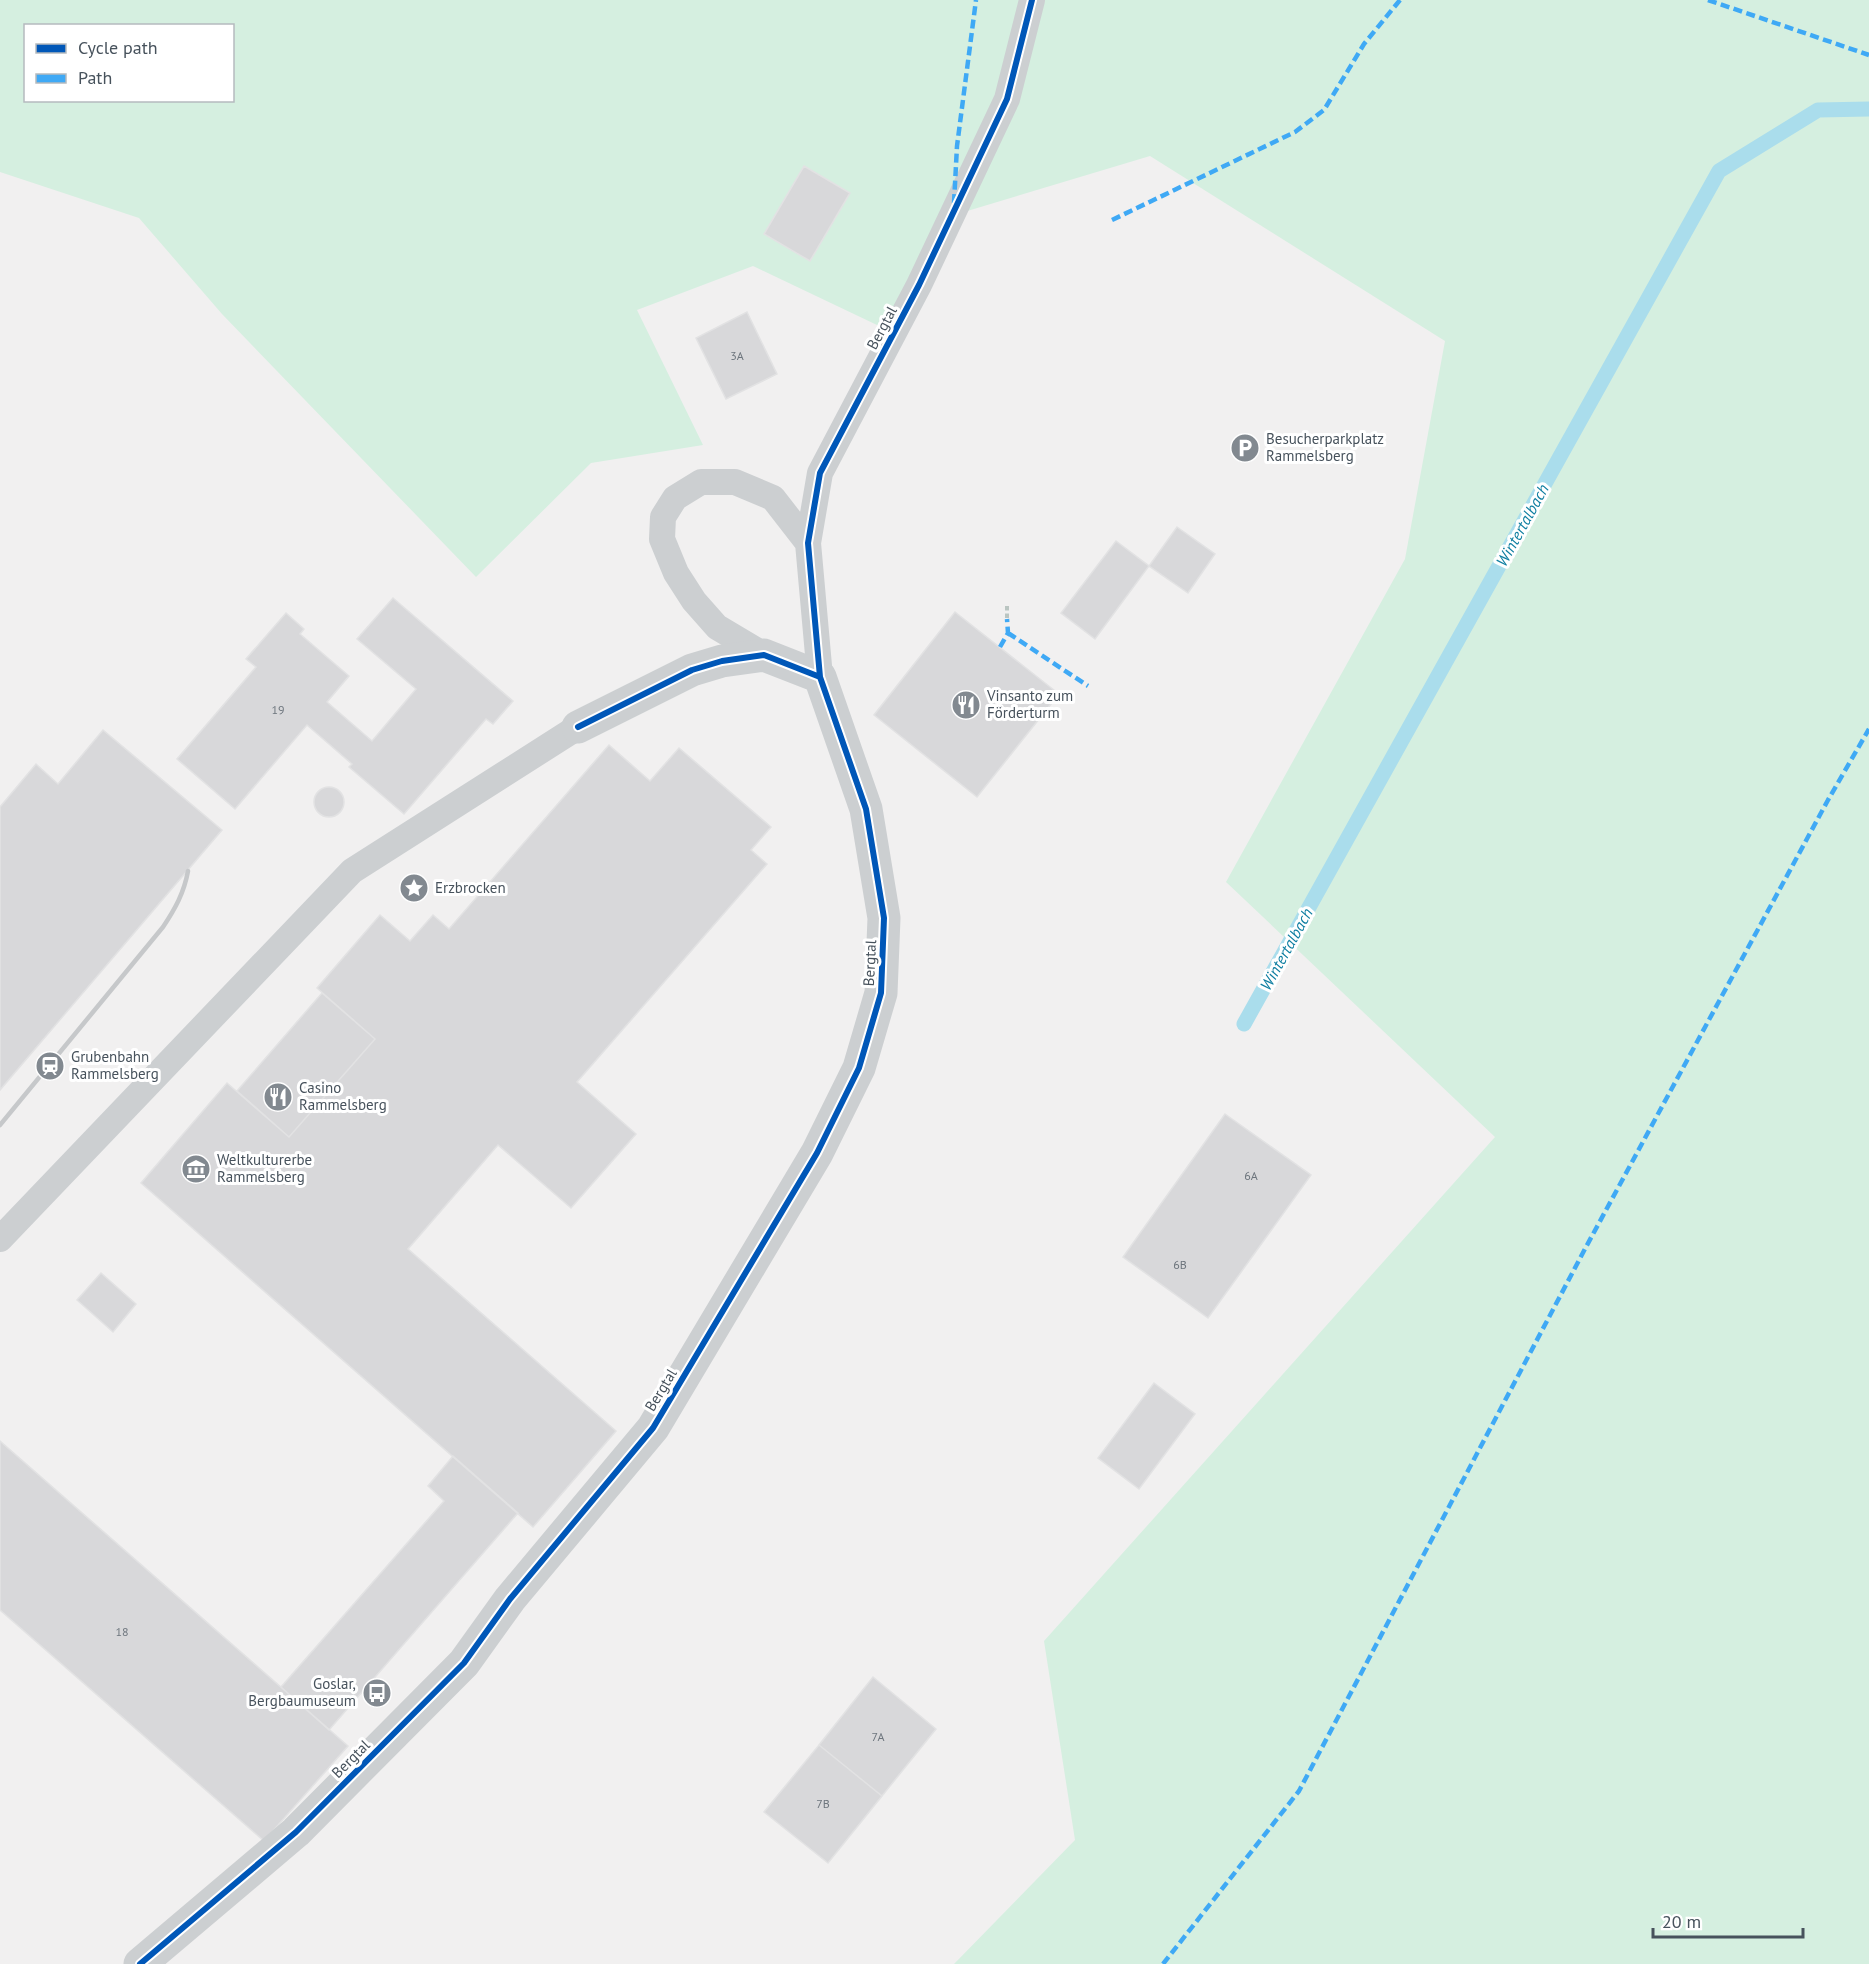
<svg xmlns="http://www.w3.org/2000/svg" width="1869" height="1964" font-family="'PT Sans',sans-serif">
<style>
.green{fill:#d5efe0;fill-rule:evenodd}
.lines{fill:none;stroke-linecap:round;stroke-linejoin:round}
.stream{stroke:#aaddec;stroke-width:15}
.building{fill:#d8d8da;stroke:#e2e2e3;stroke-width:1.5}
.path{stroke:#bac5c1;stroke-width:4;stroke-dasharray:4.5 3;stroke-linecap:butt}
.lane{stroke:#cccfd1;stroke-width:26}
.street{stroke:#cccfd1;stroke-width:33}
.rail{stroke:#c6c8ca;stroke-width:4.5}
.quiet{stroke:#3fa9f5;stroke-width:4.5;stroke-dasharray:9 4.5;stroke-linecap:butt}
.cycleway-casing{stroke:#fff;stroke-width:10}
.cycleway{stroke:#0057b8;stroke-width:6}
.labels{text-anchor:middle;stroke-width:6;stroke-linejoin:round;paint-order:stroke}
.number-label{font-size:12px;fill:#6d757d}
.street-label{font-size:15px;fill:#47525c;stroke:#fff}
.poi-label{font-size:15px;fill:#47525c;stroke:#fff;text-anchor:start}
.water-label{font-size:16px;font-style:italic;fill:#0e7ea1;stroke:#fff}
</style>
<rect width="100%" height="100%" fill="#f1f0f0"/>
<!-- green -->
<path class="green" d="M 0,0 L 1869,0 L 1869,1964 L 954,1964 L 1075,1840 L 1044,1641 L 1495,1137 L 1226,882 L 1405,559 L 1445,341 L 1150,156 L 954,215 L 898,335 L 753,266 L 637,310 L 703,445 L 591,463 L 476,577 L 222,314 L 139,218 L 0,172 ZM 26,26 L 232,26 L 232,100 L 26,100 Z"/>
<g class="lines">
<!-- stream -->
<path class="stream" d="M 1244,1024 L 1719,171 L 1818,110 L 1869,109"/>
</g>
<!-- building -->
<path class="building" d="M 804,166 L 850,193 L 810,261 L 764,234 Z
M 747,312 L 777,374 L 726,399 L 696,338 Z
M 1177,527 L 1215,554 L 1188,593 L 1149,566 Z
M 1116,541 L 1149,566 L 1095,639 L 1061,613 Z
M 393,598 L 513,701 L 493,724 L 486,719 L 404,814 L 349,767 L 352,764 L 307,725 L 235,809 L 177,759 L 256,667 L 246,659 L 286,613 L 304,629 L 300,634 L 349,676 L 327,702 L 372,741 L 416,689 L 357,639 Z
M 955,612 L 1059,694 L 977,797 L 874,715 Z
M 103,730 L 222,830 L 0,1090 L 0,807 L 36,764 L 58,784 Z
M 609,745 L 650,781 L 679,748 L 771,827 L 751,850 L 767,864 L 577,1082 L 636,1134 L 571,1208 L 498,1145 L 408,1249 L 616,1431 L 533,1527 L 141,1183 L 227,1083 L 289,1137 L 375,1039 L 317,988 L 380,915 L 410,941 L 433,915 L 449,929 Z
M314 802a15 15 0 1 1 30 0a15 15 0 1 1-30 0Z
M 322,993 L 375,1039 L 289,1137 L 237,1091 Z
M 1225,1114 L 1311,1175 L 1208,1318 L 1123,1257 Z
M 101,1273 L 136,1304 L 113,1332 L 77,1300 Z
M 1154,1383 L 1195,1414 L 1139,1489 L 1098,1458 Z
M 0,1441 L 348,1746 L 264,1841 L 0,1610 Z
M 453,1456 L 518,1513 L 329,1730 L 281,1687 L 444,1501 L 428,1486 Z
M 873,1677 L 936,1729 L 882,1796 L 819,1745 Z
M 819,1745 L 882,1796 L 828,1863 L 764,1812 Z"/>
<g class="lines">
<!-- path -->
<path class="path" d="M 1007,606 L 1007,619"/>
<!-- lane -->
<path class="lane" d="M 764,655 L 717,627 L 694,601 L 676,573 L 662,539 L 663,517 L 675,498 L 701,482 L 735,482 L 773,498 L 808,543
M 820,677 L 808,543 L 820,473 L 919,285 L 1007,99 L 1032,0
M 0,1239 L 352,871 L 578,727"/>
<!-- street -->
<path class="street" d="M 140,1964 L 296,1832 L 464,1663 L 510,1599 L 653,1428 L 817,1153 L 859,1068 L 881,993 L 884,918 L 866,809 L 820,677 L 764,655 L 722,661 L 692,670 L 578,727"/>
<!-- rail -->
<path class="rail" d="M 0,1125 L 163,927 C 175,909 184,893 188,871"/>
<!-- quiet -->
<path class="quiet" d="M 1708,0 L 1869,55
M 954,203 L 957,146 L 976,0
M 1112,220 L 1295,132 L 1324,110 L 1364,44 L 1400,0
M 1008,633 L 1088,686
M 1000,647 L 1008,633 L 1007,619
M 1163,1964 L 1299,1791 L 1586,1247 L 1828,800 L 1869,729"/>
<!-- cycleway casing -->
<g class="cycleway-casing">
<path id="cycleway" d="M 578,727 L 692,670 L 722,661 L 764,655 L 820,677
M 140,1964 L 296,1832 L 464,1663 L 510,1599 L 653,1428 L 817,1153 L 859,1068 L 881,993 L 884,918 L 866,809 L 820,677 L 808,543 L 820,473 L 919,285 L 1007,99 L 1032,0"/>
</g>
<!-- cycleway -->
<use href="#cycleway" class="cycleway"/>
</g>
<!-- icons -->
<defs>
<g id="parking-disc" transform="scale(1.5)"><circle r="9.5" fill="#828990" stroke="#fff"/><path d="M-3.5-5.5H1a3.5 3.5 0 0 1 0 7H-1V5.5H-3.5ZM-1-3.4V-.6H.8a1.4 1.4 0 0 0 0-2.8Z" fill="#fff"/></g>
<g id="restaurant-disc" transform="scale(1.5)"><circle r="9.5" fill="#828990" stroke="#fff"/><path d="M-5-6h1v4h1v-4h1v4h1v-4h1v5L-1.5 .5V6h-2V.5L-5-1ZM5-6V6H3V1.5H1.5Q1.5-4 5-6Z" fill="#fff"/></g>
<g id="sight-disc" transform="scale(1.5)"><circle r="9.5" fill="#828990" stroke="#fff"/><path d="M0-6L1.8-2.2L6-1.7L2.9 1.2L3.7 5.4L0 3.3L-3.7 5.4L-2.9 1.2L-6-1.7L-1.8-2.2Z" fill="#fff"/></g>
<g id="station-disc" transform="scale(1.5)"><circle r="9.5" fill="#828990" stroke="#fff"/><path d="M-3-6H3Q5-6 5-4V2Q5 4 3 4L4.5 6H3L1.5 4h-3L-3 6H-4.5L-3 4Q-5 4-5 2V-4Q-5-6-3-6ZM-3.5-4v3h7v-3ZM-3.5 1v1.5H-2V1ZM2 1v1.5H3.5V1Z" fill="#fff"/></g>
<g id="museum-disc" transform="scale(1.5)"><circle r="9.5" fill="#828990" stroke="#fff"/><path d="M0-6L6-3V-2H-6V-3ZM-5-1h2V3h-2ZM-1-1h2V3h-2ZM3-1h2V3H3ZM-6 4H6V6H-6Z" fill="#fff"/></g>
<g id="bus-disc" transform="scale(1.5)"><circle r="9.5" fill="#828990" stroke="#fff"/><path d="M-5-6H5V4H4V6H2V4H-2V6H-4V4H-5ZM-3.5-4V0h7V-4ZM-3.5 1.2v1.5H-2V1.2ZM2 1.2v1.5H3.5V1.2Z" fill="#fff"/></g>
</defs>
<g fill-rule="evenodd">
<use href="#parking-disc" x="1245" y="448"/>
<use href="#restaurant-disc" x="966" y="705"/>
<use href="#sight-disc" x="414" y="888"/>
<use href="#station-disc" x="50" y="1066"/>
<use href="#restaurant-disc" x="278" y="1097"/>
<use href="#museum-disc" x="196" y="1169"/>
<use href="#bus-disc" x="377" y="1693"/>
</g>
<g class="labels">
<!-- number labels -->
<g class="number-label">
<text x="737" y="360">3A</text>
<text x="278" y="714">19</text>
<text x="1251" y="1180">6A</text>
<text x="1180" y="1269">6B</text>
<text x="122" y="1636">18</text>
<text x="878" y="1741">7A</text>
<text x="823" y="1808">7B</text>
</g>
<!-- street labels -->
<g class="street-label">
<text transform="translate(882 328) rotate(-62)" y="5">Bergtal</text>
<text transform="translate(870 963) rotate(-87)" y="5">Bergtal</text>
<text transform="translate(661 1390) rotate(-59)" y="5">Bergtal</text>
<text transform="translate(351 1759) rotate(-45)" y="5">Bergtal</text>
</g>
<!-- poi labels -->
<g class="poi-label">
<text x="1266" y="444">Besucherparkplatz<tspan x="1266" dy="17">Rammelsberg</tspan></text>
<text x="987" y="701">Vinsanto zum<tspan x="987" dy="17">Förderturm</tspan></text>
<text x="435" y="893">Erzbrocken</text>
<text x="71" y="1062">Grubenbahn<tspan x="71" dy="17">Rammelsberg</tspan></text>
<text x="299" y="1093">Casino<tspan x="299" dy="17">Rammelsberg</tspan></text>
<text x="217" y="1165">Weltkulturerbe<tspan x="217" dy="17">Rammelsberg</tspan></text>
<text x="356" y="1689" text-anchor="end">Goslar,<tspan x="356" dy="17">Bergbaumuseum</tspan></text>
</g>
<!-- water labels -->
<g class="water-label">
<text transform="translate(1522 525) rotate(-61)" y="6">Wintertalbach</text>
<text transform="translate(1286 949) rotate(-61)" y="6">Wintertalbach</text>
</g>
</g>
<!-- legend -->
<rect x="24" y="24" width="210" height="78" fill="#ffffff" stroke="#b5babe" stroke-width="1.5"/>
<rect x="36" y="44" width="30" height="9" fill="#0057b8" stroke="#b5babe" stroke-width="1.5"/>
<text x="78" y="54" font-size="18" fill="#47525c">Cycle path</text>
<rect x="36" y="74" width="30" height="9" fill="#3fa9f5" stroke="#b5babe" stroke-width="1.5"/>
<text x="78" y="84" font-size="18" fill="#47525c">Path</text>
<!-- scale -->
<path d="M1653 1928v9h150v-9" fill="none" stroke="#47525c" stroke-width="3"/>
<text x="1662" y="1928" font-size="18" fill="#47525c" stroke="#ffffff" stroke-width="4.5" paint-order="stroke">20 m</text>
</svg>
